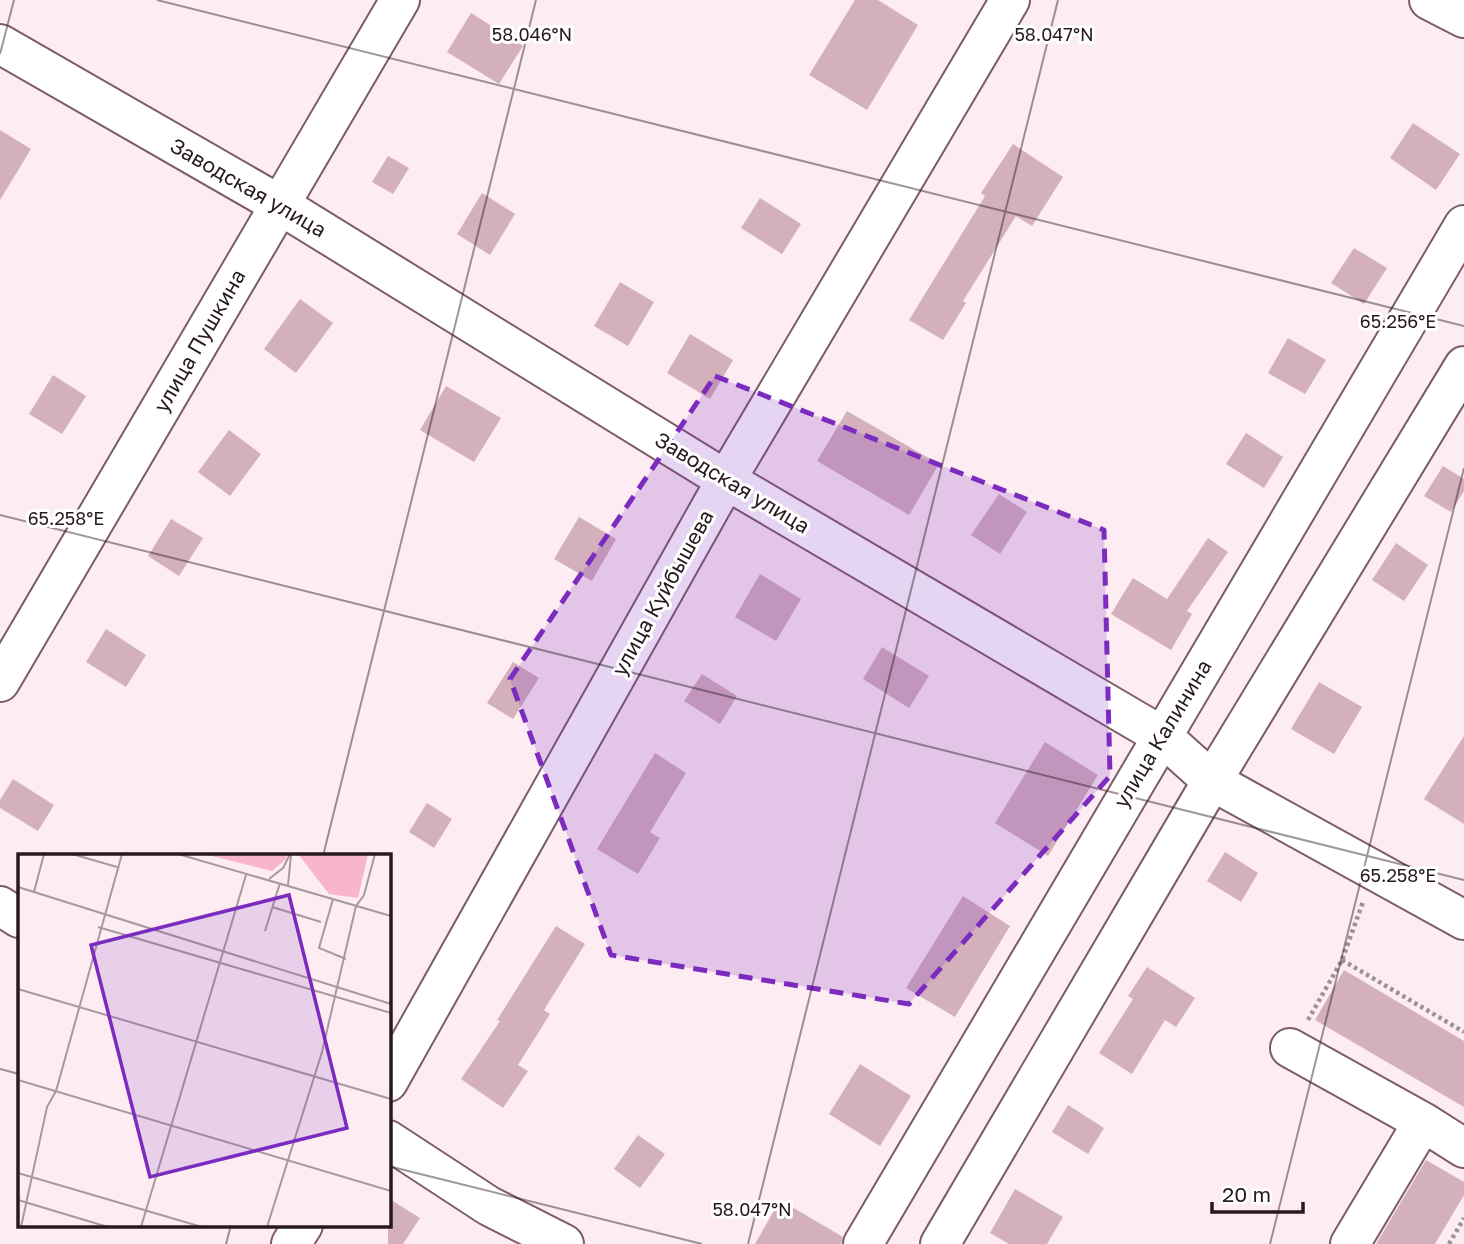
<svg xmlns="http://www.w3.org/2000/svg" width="1464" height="1244" font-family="'Golos Text',sans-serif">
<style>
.building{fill:#d3b0bc}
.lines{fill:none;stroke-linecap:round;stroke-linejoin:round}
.minor-casing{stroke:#7c5c67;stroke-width:42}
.path{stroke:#9f9095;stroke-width:4.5;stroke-dasharray:3.5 3.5;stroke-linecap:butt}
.minor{stroke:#fff;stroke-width:38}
.marked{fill:#7b2cbf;fill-opacity:0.2;stroke:#7b2cbf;stroke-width:5;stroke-dasharray:14 9;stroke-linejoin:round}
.ticks{fill:none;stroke:#271a1e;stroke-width:2;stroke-opacity:0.45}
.labels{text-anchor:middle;stroke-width:6;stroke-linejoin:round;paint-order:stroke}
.street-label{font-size:21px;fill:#271a1e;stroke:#fff}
.inset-road{fill:none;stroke:#a7999d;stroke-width:2}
.view{fill:#7b2cbf;fill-opacity:0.15;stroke:#7b2cbf;stroke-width:3.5}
.inset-edge{fill:none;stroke:#271a1e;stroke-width:3.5}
.ticks-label{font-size:18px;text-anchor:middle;fill:#271a1e;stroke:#fff;stroke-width:6;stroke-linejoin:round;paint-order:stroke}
</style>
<rect width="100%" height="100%" fill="#fdedf2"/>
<!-- building -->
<path class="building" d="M 855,0 L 878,0 L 918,25 L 867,110 L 809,75 Z
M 471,13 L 523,46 L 499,84 L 447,52 Z
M 1413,123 L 1460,154 L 1436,190 L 1390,158 Z
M 0,130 L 31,149 L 0,200 Z
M 1013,144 L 1063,177 L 1032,226 L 1016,216 L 963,301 L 966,303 L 943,340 L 909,320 L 985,196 L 981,193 Z
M 388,156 L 409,168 L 393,194 L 372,182 Z
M 482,193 L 515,214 L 490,255 L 457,234 Z
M 760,198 L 801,224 L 782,254 L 741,228 Z
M 1354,248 L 1387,268 L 1364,304 L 1331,283 Z
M 620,282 L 654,302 L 628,346 L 594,326 Z
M 300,299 L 333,323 L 296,373 L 264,349 Z
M 690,334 L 733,360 L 710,399 L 667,373 Z
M 1288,338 L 1326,360 L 1305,394 L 1268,373 Z
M 53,375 L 86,396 L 62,434 L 29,414 Z
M 446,386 L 501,418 L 474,462 L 420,430 Z
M 847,411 L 939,464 L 909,515 L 817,461 Z
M 229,430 L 261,454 L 230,496 L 198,472 Z
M 1246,433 L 1283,457 L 1264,488 L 1226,464 Z
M 1443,466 L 1464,479 L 1464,491 L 1451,512 L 1424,496 Z
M 999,494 L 1027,512 L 1000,554 L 971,535 Z
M 579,517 L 616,539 L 592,581 L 554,559 Z
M 171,519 L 203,538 L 179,576 L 148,556 Z
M 1208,538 L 1228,552 L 1187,611 L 1192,614 L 1171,650 L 1111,614 L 1133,578 L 1167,599 Z
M 1396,543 L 1428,565 L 1404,601 L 1372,580 Z
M 760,574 L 801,599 L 776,641 L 735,617 Z
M 106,629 L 146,655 L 126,687 L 86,662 Z
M 882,647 L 929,676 L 909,708 L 863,679 Z
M 513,662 L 539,678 L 513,719 L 487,703 Z
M 702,674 L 737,696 L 720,724 L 684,701 Z
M 1319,682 L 1362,707 L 1334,754 L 1291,729 Z
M 1464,736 L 1464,824 L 1424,799 Z
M 1045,742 L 1098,775 L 1048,856 L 995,823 Z
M 655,753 L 686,773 L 650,832 L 660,838 L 638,874 L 597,849 Z
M 13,779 L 54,805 L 38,831 L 0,808 L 0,800 Z
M 427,803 L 452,819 L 434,848 L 409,832 Z
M 1225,852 L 1258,873 L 1241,902 L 1207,881 Z
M 963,896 L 1010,926 L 955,1017 L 906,988 Z
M 556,926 L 585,944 L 544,1010 L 550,1014 L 518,1065 L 528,1071 L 503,1108 L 461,1079 L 500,1021 L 497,1020 Z
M 1147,967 L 1195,998 L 1176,1027 L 1165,1020 L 1132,1074 L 1099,1053 L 1133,999 L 1128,996 Z
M 1344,970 L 1464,1041 L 1464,1107 L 1315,1020 Z
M 860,1064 L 911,1096 L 880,1146 L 829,1114 Z
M 1068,1105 L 1104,1128 L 1088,1154 L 1052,1132 Z
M 638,1135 L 665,1154 L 640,1188 L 614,1169 Z
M 1426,1160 L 1464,1182 L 1464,1195 L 1435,1244 L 1376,1244 Z
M 1015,1189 L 1063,1217 L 1047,1244 L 1009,1244 L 990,1233 Z
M 388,1198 L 420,1218 L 403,1244 L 388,1244 Z
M 780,1200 L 843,1237 L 841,1244 L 755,1244 Z"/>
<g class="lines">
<!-- minor casing -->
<g class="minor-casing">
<path id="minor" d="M 1429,0 L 1464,18
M 0,44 L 280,205 L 726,480 L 1162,736 L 1212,781 L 1464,920
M 0,682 L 400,0
M 0,906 L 19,918
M 1290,1048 L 1423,1122 L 1464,1148
M 388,1082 L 726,480 L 1010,0
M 388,1140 L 489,1206 L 564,1244
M 291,1244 L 303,1225
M 863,1244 L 1464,225
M 940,1244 L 1212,781 L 1464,366
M 1350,1244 L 1423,1122"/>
</g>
<!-- path -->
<path class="path" d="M 1342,960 L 1464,1032
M 1308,1020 L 1342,960 L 1363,902
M 1449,1244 L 1464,1218"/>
<!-- minor -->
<use href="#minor" class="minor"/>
</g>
<!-- marked area -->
<path class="marked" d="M 715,376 L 1104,530 L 1110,776 L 909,1004 L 611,955 L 510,679 Z"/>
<!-- ticks -->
<path class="ticks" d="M 157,0 L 1464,326M 0,54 L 14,0M 0,515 L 1464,880M 323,856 L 536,0M 0,1069 L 19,1074M 388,1166 L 702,1244M 226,1244 L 231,1225M 748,1244 L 1058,0M 1270,1244 L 1464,468"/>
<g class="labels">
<!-- street labels -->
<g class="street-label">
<text transform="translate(248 188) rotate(30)" y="7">Заводская улица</text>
<text transform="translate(200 341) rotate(-60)" y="7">улица Пушкина</text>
<text transform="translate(732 483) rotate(31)" y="7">Заводская улица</text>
<text transform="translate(663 593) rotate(-61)" y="7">улица Куйбышева</text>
<text transform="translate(1163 734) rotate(-59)" y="7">улица Калинина</text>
</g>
</g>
<!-- overview -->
<g transform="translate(18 854)">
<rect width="373" height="373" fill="#fdedf2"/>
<path d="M 268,0 L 268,5 L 254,17 L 190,1 ZM 280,0 L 350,0 L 340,44 L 311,40 Z" fill="#f8b5cd"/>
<path class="inset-road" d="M 54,0 L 99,13M 160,0 L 373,62M 251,25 L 265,14 L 272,0M 270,31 L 273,1M 0,33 L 373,150M 16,38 L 26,0M 315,45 L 301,94 L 328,105M 254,53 L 303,68M 80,73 L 373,159M 247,77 L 262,29M 0,135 L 373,245M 0,226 L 373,337M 0,319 L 184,373M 0,346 L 90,373M 3,373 L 29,253 L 38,237 L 104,0M 123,373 L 228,21M 249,373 L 304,198 L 338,52 L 346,41 L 357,0"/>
<path class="view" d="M 271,41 L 329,274 L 132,323 L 73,91 Z"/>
<rect width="373" height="373" class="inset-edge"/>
</g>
<g class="ticks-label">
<text x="1054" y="41">58.047°N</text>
<text x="532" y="41">58.046°N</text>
<text x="1398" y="328">65.256°E</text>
<text x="66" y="525">65.258°E</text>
<text x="1398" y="882">65.258°E</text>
<text x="752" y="1216">58.047°N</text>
</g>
<!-- scale -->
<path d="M1212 1202v10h91v-10" fill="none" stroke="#271a1e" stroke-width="3.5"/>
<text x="1222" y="1202" font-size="21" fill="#271a1e" stroke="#ffffff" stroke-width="5" paint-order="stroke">20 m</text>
</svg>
